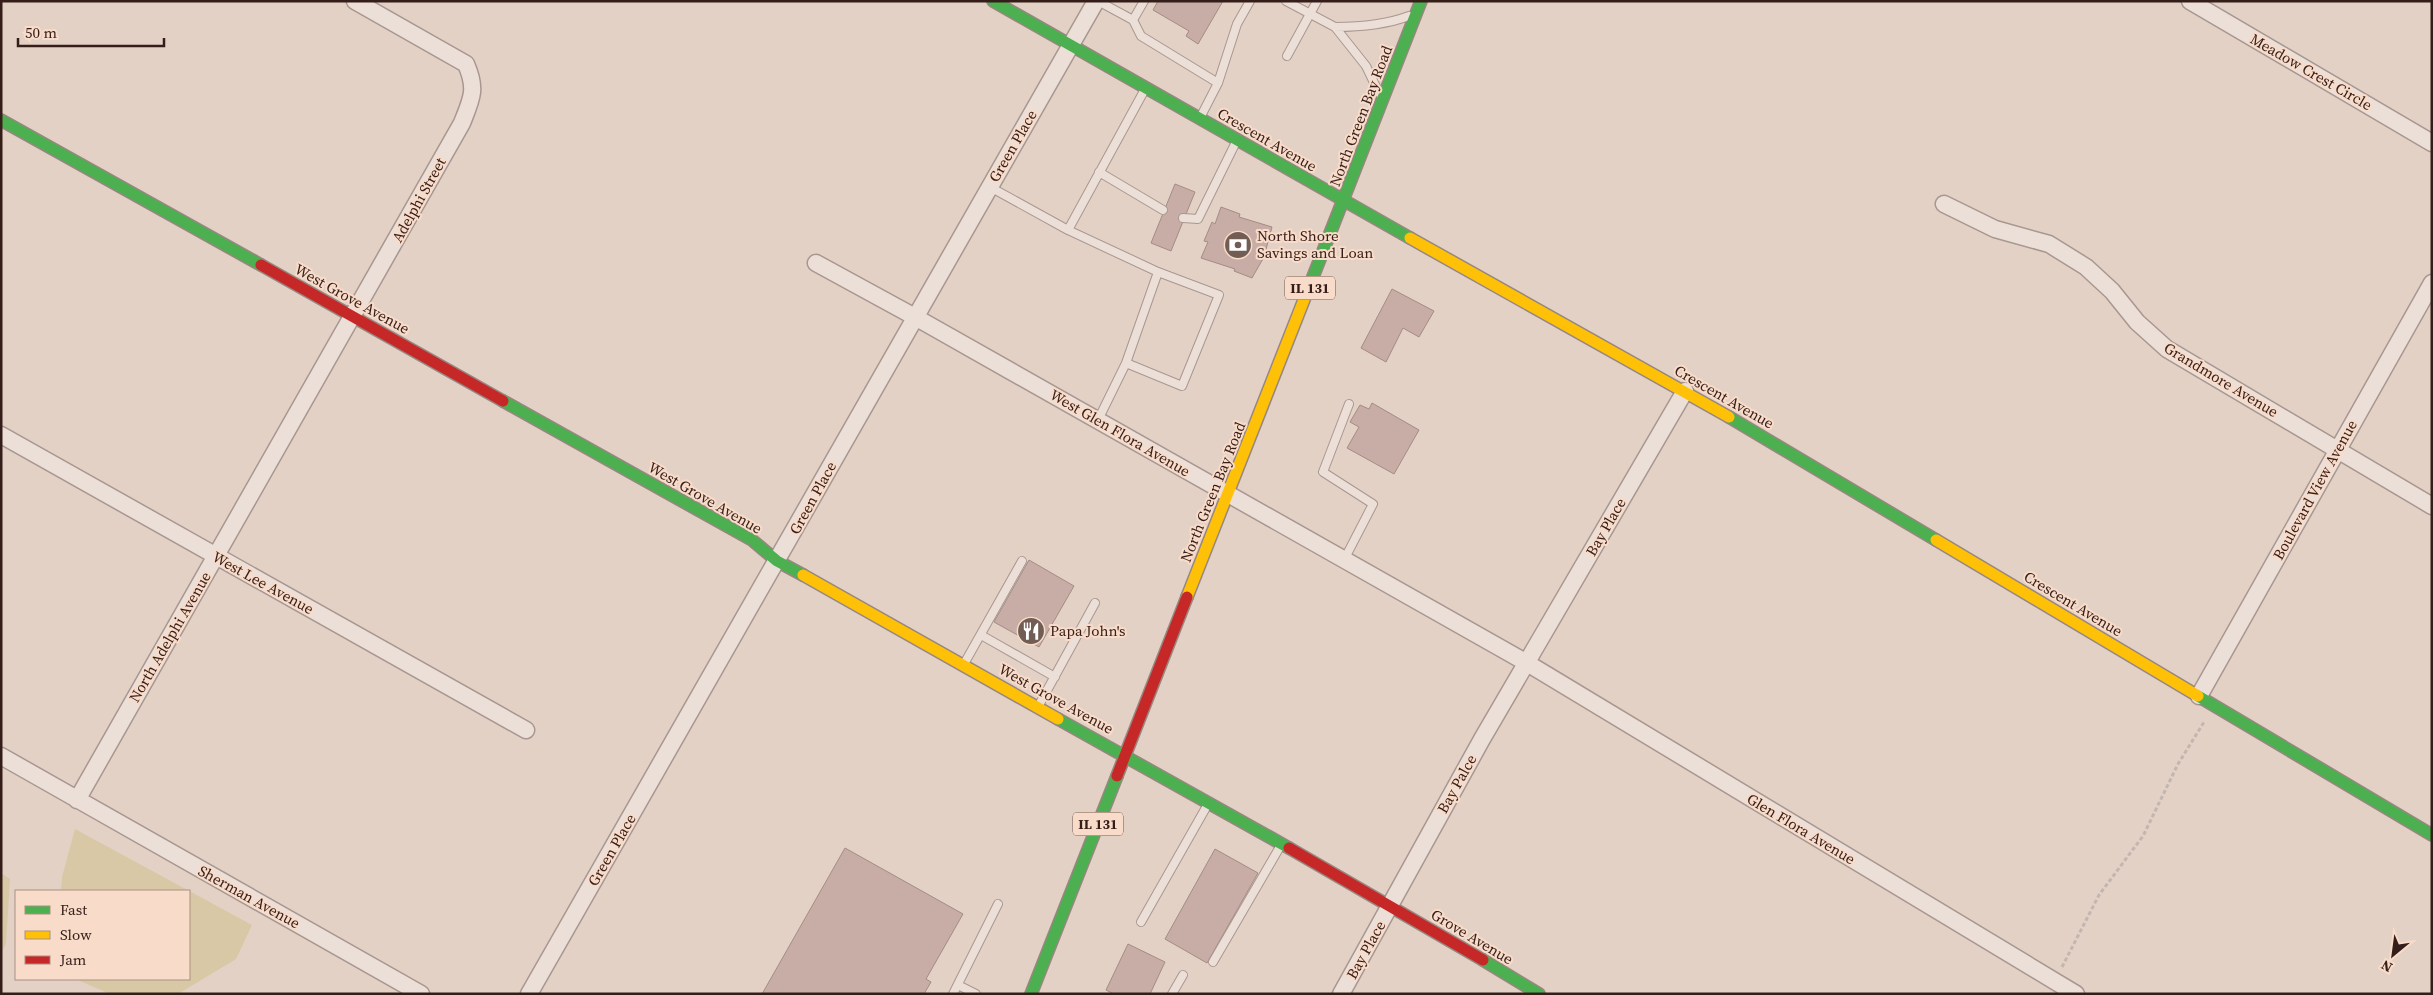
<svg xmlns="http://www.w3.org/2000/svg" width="2433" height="995" font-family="'Source Serif 4',serif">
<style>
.green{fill:#d8c8a6}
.building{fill:#c8ada6;stroke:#a38c85}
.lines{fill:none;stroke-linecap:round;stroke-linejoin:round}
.lane-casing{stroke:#a89790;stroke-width:10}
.street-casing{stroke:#a89790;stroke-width:19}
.fast-casing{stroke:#978780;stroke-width:14}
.slow-casing{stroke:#978780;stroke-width:14}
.jam-casing{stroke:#978780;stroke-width:14}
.path{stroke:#c3b6b0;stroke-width:3;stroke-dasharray:4 2.5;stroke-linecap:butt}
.lane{stroke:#ebdfd8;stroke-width:8}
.street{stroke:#ebdfd8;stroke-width:16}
.fast{stroke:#4caf50;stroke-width:11}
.slow{stroke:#ffc107;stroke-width:11}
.jam{stroke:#c62828;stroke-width:11}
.labels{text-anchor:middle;stroke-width:4;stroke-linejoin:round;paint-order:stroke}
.shield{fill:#f8dbc8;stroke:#70574e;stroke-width:1}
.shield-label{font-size:14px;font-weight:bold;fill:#351e19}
.street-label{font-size:15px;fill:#351e19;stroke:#f8dbc8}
.poi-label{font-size:15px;fill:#351e19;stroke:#f8dbc8;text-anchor:start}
</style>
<rect width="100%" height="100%" fill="#e4d1c5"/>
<!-- green -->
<path class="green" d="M 75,829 L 252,925 L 236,959 L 178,994 L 110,994 L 80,981 L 79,979 L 189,979 L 189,891 L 61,891 L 62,877 Z
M 1,873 L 10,879 L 6,944 L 1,953 Z"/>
<!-- building -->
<path class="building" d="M 1158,1 L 1223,1 L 1198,44 L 1186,36 L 1189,31 L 1153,10 Z
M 1175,184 L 1195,192 L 1171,251 L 1151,243 Z
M 1221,207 L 1240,214 L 1239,217 L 1272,227 L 1264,257 L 1252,278 L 1234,271 L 1235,269 L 1201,258 L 1208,242 L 1204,241 L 1212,222 L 1215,224 Z
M 1392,289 L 1434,311 L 1419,337 L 1403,328 L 1386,362 L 1361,348 Z
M 1372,403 L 1419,430 L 1394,474 L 1347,448 L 1359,427 L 1350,422 L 1360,405 L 1369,409 Z
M 1029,560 L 1074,586 L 1039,647 L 994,622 Z
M 845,848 L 963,914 L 926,979 L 931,982 L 924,994 L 762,994 Z
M 1215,849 L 1258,873 L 1207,963 L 1165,939 Z
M 1128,944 L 1165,962 L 1150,994 L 1114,994 L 1106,990 Z"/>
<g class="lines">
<!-- lane casing -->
<g class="lane-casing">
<path id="lane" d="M 1098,1 L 1133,20 L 1141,36 L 1218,83
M 1286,1 L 1335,27 L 1366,66 L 1379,93
M 1133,20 L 1144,1
M 1335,27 C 1360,27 1385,25 1409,16
M 1287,56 L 1317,1
M 1201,116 L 1218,83 L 1237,24 L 1250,1
M 1099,172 L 1163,210
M 990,187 L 1068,230 L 1144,91
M 1183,218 L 1198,219 L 1236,142
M 1068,230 L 1158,272 L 1219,295 L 1182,386 L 1126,363
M 1098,420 L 1126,363 L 1158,272
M 1344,560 L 1373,504 L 1323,472 L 1349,404
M 981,635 L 1055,677
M 964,664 L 1022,561
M 1039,705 L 1095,603
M 1141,922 L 1208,804
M 1213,962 L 1281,845
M 958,985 L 976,994
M 953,994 L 998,904
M 1172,994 L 1183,975"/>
</g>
<!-- street casing -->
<g class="street-casing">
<path id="street" d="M 2190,1 L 2432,143
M 1944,204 L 1995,229 L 2049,244 L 2086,267 L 2112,291 L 2137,322 L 2167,349 L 2432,506
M 816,263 L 915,317 L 1527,663 L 2076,994
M 1,435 L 526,730
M 2199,696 L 2432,283
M 1,756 L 421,994
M 77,800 L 462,123 C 472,98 477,89 466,64 L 355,1
M 529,994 L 1096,1
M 1341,994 L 1482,739 L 1685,391"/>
</g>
<!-- fast casing -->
<g class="fast-casing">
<path id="fast" d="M 993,1 L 1410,238
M 1,120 L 261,265
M 1309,287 L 1421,1
M 503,401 L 752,540 L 777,561 L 803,575
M 1729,417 L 1936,540
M 2198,696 L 2432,835
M 1058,719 L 1289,848
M 1483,960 L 1539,994
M 1031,994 L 1117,776"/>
</g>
<!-- slow casing -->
<g class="slow-casing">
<path id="slow" d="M 1410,238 L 1729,417
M 1936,540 L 2198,696
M 803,575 L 1058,719
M 1187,597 L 1309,287"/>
</g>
<!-- jam casing -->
<g class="jam-casing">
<path id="jam" d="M 261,265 L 503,401
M 1117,776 L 1187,597
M 1289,848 L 1483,960"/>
</g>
<!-- path -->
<path class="path" d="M 2062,967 L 2099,895 L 2143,836 L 2178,764 L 2204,722"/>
<!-- lane -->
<use href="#lane" class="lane"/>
<!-- street -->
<use href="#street" class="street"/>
<!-- fast -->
<use href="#fast" class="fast"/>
<!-- slow -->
<use href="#slow" class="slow"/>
<!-- jam -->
<use href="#jam" class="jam"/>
</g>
<!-- icons -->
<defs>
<g id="bank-disc" transform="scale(1.4375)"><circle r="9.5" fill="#725d55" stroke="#f8dbc8"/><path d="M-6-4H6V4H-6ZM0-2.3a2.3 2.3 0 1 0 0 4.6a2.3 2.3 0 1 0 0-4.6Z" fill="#fff"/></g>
<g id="restaurant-disc" transform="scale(1.4375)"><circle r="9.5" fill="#725d55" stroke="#f8dbc8"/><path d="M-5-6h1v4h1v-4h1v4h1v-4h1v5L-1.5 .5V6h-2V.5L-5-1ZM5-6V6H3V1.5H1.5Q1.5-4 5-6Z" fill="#fff"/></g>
</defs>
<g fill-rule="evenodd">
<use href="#bank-disc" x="1238" y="245"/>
<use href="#restaurant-disc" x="1031" y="631"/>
</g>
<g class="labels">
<!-- shield labels -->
<g class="shield">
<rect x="1285" y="276.5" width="50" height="23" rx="4"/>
<rect x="1073" y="812.5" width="50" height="23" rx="4"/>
</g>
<g class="shield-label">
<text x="1310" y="293">IL 131</text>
<text x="1098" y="829">IL 131</text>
</g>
<!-- street labels -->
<g class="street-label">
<text transform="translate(2311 72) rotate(30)" y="5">Meadow Crest Circle</text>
<text transform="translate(1361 116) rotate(-69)" y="5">North Green Bay Road</text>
<text transform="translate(1267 140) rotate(30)" y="5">Crescent Avenue</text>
<text transform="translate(1013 146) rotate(-60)" y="5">Green Place</text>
<text transform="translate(419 200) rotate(-61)" y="5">Adelphi Street</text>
<text transform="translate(352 299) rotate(29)" y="5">West Grove Avenue</text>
<text transform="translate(2221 380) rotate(31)" y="5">Grandmore Avenue</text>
<text transform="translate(1724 397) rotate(30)" y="5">Crescent Avenue</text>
<text transform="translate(1120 433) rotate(30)" y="5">West Glen Flora Avenue</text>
<text transform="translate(2315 490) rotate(-61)" y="5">Boulevard View Avenue</text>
<text transform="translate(1213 492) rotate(-68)" y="5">North Green Bay Road</text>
<text transform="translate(705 498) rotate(30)" y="5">West Grove Avenue</text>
<text transform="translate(813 498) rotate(-61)" y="5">Green Place</text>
<text transform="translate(1606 527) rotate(-60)" y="5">Bay Place</text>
<text transform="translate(263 583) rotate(29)" y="5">West Lee Avenue</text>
<text transform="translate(2073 604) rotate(31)" y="5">Crescent Avenue</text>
<text transform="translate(170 637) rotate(-60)" y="5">North Adelphi Avenue</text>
<text transform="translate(1056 699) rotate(29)" y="5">West Grove Avenue</text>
<text transform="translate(1457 784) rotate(-61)" y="5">Bay Palce</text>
<text transform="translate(1801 829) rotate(31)" y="5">Glen Flora Avenue</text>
<text transform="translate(612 850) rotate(-60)" y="5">Green Place</text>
<text transform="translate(249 897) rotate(29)" y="5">Sherman Avenue</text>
<text transform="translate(1472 937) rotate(31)" y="5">Grove Avenue</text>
<text transform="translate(1366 950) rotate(-61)" y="5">Bay Place</text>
</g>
<!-- poi labels -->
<g class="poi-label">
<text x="1257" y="241">North Shore<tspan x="1257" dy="17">Savings and Loan</tspan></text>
<text x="1050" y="636">Papa John's</text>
</g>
</g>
<!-- border -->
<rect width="2433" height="995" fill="none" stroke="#351e19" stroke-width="5"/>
<!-- legend -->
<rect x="15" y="890" width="175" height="90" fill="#f8dbc8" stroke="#aa8f82"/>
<rect x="25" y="906" width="25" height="8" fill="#4caf50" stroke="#aa8f82"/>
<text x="60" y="915" font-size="15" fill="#351e19">Fast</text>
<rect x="25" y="931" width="25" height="8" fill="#ffc107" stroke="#aa8f82"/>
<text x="60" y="940" font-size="15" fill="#351e19">Slow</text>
<rect x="25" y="956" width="25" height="8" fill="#c62828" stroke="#aa8f82"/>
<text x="60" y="965" font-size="15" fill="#351e19">Jam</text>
<!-- north arrow -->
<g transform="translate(2393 955) rotate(209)" stroke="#f8dbc8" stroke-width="4" paint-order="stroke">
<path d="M0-4L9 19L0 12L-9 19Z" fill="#351e19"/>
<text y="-8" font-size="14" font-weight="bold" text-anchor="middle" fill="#351e19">N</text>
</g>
<!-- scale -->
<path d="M18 38v8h146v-8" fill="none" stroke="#351e19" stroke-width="2.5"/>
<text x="25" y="38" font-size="15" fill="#351e19" stroke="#f8dbc8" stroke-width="4" paint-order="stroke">50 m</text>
</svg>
